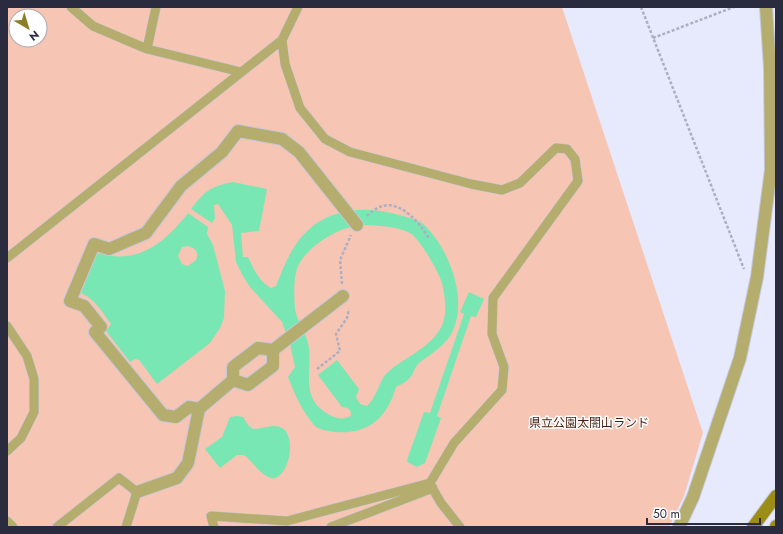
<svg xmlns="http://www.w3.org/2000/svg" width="783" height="534" font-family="Jost,'Noto Sans JP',sans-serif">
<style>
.green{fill:#f7c5b3;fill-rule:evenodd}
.water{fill:#79e7b3;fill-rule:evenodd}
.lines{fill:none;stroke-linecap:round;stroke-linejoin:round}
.service-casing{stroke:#c5c7db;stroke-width:10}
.pedestrian-casing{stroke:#c5c7db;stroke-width:14}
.tertiary-casing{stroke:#c5c7db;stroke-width:14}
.secondary-casing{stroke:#c5c7db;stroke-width:14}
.path{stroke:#adaec2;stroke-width:2.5;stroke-dasharray:3 2;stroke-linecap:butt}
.service{stroke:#b5ad6d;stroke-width:9}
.pedestrian{stroke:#b5ad6d;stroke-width:12}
.tertiary{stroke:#b5ad6d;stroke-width:12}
.secondary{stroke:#9c8d17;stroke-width:12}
.labels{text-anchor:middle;stroke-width:3;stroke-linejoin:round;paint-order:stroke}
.park-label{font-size:12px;fill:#431e0f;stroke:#fff}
</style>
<rect width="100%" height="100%" fill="#e7e9fd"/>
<!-- green -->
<path class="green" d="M 7,7 L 562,7 L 703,433 L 684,496 L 669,527 L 7,527 ZM 16,16 L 40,16 L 40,40 L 16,40 Z"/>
<!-- water -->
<path class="water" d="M 233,182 L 267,189 L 259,231 L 241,233 L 243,257 L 248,257 C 254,269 259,282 271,288 L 276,286 C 283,268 292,245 307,231 C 333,206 371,206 403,216 C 409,218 418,220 423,224 C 448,246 467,296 454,328 C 447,346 431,353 418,364 C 415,367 414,371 412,375 C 408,381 402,384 396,387 C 387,419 367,435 334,432 C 328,431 317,429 314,425 C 302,411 294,393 288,377 L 295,367 L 290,344 L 282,322 L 250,287 L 243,276 L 236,262 L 232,225 L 218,204 L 214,205 L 215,218 L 212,223 L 191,209 C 205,191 211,186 233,182 ZM 365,225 C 380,226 397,226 410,233 C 420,239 441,275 443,287 C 445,299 447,311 443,323 C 433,348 405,356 387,373 C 379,380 378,396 367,406 L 360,404 L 356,397 L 359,389 L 337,360 L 318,375 L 342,407 C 349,408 351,409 351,416 C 343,420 336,419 328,414 C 298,396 314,371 308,343 C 305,331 297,321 295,309 C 294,297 293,275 299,264 C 307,249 327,236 341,230 C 348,227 358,227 365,225 Z
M 188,213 L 208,227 L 207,234 L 213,245 L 225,291 L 224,318 L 220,328 L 210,343 L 157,384 L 139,360 L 135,359 L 130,362 L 106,331 L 111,324 C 102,312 95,299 81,293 L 97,253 C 137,265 164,244 188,213 ZM 188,246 C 196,248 199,253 196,260 L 188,266 L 182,264 L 178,256 L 182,247 Z
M 469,292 L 484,299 L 476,317 L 471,316 L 437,416 L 441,418 L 425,463 L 417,467 L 407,462 L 408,457 L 424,412 L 430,413 L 464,314 L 460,312 Z
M 237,416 L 243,417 L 248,425 L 253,429 C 263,429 271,424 280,427 C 299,434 288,481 272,478 C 261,476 253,462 244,455 L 237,455 L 220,468 L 205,449 L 222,437 L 230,417 Z"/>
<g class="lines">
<!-- service casing -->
<g class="service-casing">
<path id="service" d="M 71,7 L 93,26 L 147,49
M 156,7 L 147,49 L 241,72
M 7,258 L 282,40 L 298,7
M 7,326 L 27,356 L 34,379 L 34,412 L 21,438 L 7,451
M 430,484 L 441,503 L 460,527
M 7,521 L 13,527
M 57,527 L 119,478 L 137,492 L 126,527
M 214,527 L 211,516 L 287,521 L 430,483 L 454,443 L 502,390 L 504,367 L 492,334 L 493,298 L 578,181 L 575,159 L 567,149 L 556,148 L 520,183 L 502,190 L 471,184 L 350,152 L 325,139 L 300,108 L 285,64 L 282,40
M 331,527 L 433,488"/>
</g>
<!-- pedestrian casing -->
<g class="pedestrian-casing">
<path id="pedestrian" d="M 233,380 L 248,385 L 273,366 L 273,350
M 199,409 L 189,407 L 176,417 L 163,415 L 95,332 L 101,327 L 84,306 L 70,301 L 94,244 L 109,249 L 146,233 L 181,186 L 222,152 L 238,131 L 282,139 L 299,152 L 357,225
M 137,492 L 177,478 L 188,463 L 199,409 L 233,380 L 233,367 L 258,348 L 273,350 L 343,296"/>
</g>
<!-- tertiary casing -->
<g class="tertiary-casing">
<path id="tertiary" d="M 679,527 L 693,497 L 740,358 L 757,277 L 771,170 L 770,67 L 766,7"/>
</g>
<!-- secondary casing -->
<g class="secondary-casing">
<path id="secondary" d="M 753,527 L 776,496
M 776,527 L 776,526"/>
</g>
<!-- path -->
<path class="path" d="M 641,7 L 744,269
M 653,38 L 734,7
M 367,216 C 392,190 415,217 429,238
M 342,284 L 340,260 L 351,235
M 317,369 L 340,351 L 336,334 L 347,318 L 349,309"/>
<!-- service -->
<use href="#service" class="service"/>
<!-- pedestrian -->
<use href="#pedestrian" class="pedestrian"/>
<!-- tertiary -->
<use href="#tertiary" class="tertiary"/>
<!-- secondary -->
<use href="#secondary" class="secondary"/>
</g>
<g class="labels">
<!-- park labels -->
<g class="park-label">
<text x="589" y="427">県立公園太閤山ランド</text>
</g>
</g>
<!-- border -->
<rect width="783" height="534" fill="none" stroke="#2a2b3e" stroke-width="16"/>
<!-- north arrow -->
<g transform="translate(28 28) rotate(142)"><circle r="19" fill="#ffffff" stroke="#aaaab2"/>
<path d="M0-3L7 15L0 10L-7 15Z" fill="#8c8027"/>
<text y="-6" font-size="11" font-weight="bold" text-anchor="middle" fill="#2a2b3e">N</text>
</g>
<!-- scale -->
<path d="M647 518v6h113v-6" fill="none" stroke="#2a2b3e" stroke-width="2"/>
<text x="653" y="518" font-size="12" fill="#2a2b3e" stroke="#ffffff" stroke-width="3" paint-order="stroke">50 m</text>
</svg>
